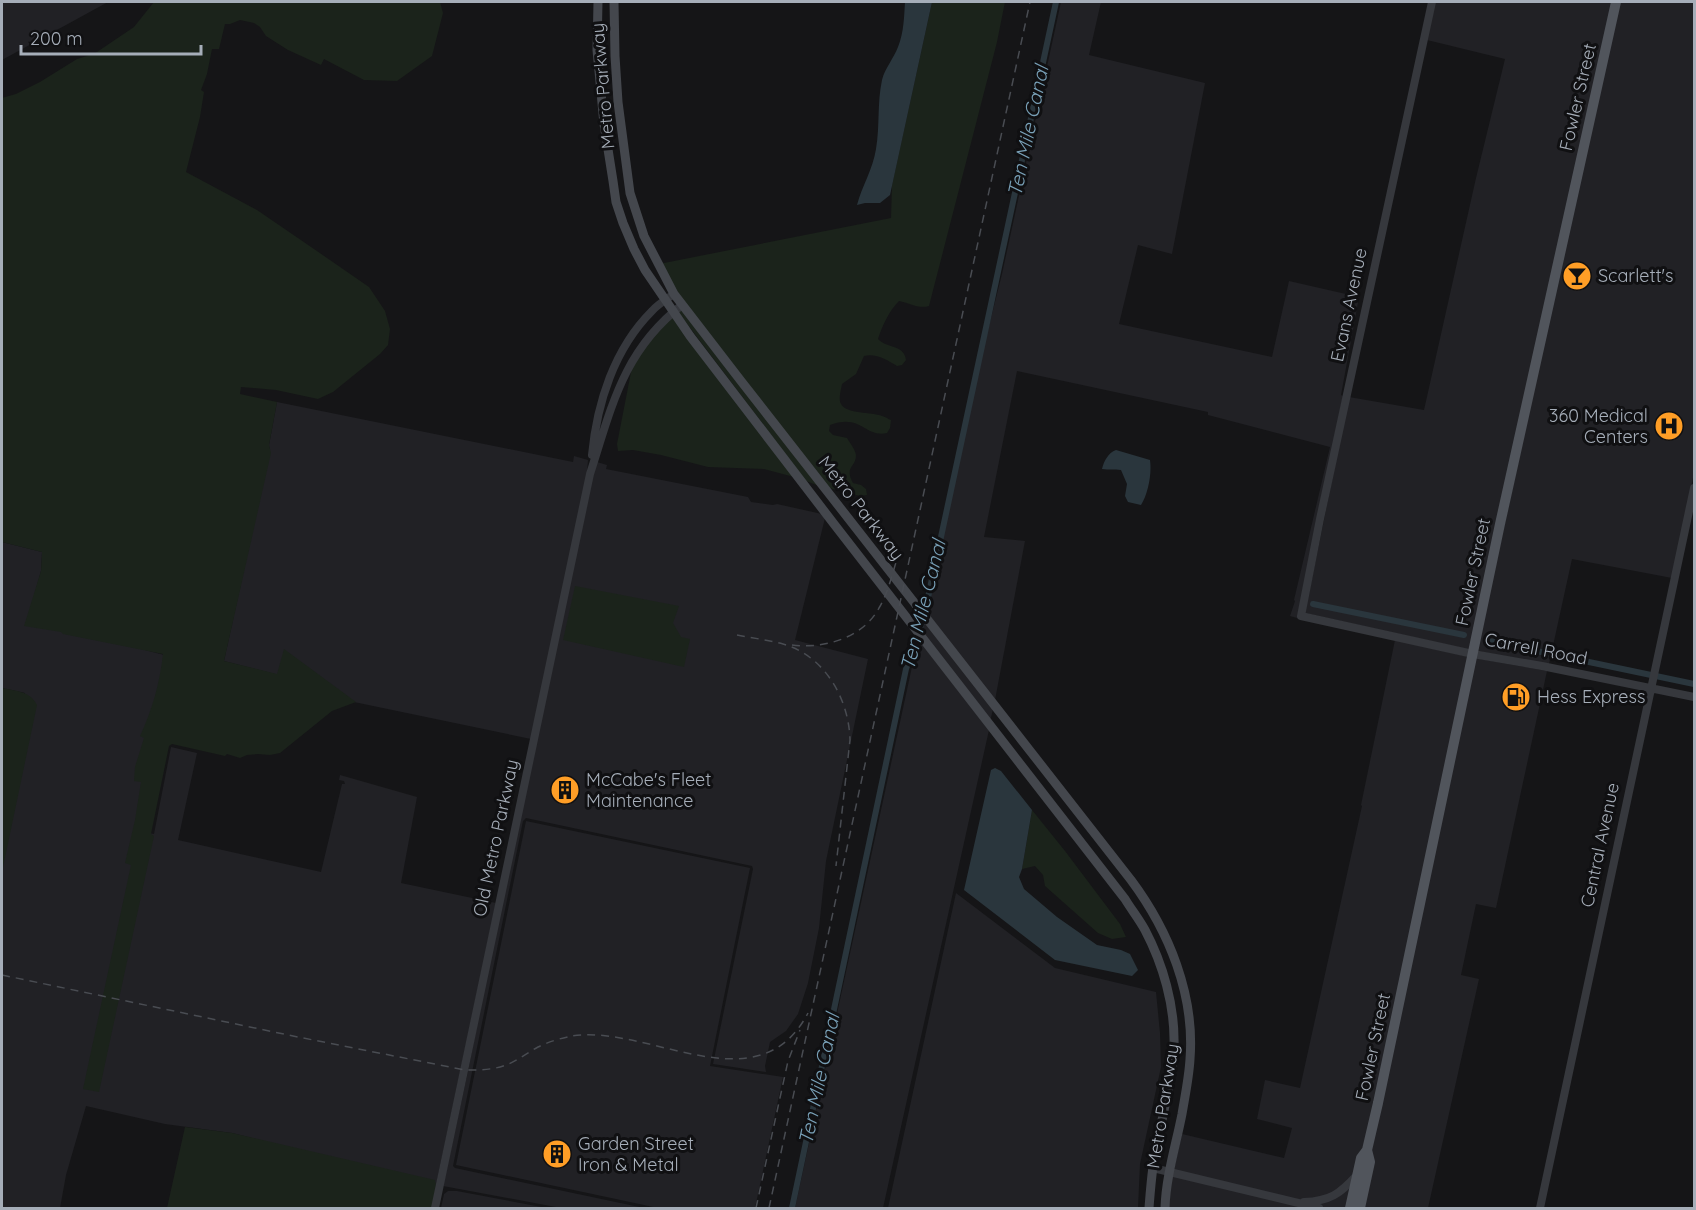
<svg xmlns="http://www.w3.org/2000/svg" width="1696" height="1210" font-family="Quicksand,sans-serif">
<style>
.built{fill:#212125}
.green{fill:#1b231b}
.water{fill:#2a363d}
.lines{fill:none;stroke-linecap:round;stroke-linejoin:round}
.canal{stroke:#2a363d;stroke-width:6}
.tertiary{stroke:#36383d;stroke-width:8}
.secondary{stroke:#44474d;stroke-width:9}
.primary{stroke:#51555c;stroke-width:10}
.rail{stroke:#494c52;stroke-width:1.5;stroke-dasharray:8 6;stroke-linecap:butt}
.labels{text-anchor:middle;stroke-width:6;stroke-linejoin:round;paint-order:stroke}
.street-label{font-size:18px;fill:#a6aeb9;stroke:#101012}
.poi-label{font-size:18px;fill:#a6aeb9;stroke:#101012;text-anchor:start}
.water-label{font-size:20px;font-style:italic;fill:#79a1b8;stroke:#101012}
</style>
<rect width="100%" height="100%" fill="#151517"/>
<!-- built -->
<path class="built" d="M 2,2 L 108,2 L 2,60 Z
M 1061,2 L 1101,2 L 1089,55 L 1205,83 L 1172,254 L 1138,245 L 1119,324 L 1272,357 L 1289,281 L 1359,297 L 1341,395 L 1343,396 L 1297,618 L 1290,616 L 1295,601 L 1294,600 L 1330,447 L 1208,415 L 1208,412 L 1017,371 L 984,537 L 1025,541 L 995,700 L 924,609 L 937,547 L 944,528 L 966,418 L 1002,274 Z
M 1435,2 L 1613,2 L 1471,650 L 1305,613 L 1349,397 L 1424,410 L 1476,178 L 1505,59 L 1427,40 Z
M 1619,2 L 1694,2 L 1694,473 L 1672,578 L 1572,559 L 1549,664 L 1477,651 Z
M 277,402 L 573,462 L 574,456 L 588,460 L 587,472 L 597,462 L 607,465 L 606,469 L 748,497 L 751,502 L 773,505 L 777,504 L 822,514 L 825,518 L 795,640 L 868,659 L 826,861 L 819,928 L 808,983 L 798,1014 L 786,1031 L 770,1042 L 765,1066 L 766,1072 L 713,1064 L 753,869 L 752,866 L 526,818 L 523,821 L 453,1166 L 455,1168 L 644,1208 L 561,1208 L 443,1186 L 468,1071 L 496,929 L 531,739 L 354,702 L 340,691 L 224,661 L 270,450 L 269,445 Z
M 2,542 L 42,552 L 41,571 L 34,596 L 145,650 L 168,656 L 134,830 L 154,834 L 171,747 L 197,753 L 178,840 L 321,872 L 342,784 L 345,784 L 344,781 L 339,780 L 340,775 L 417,797 L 401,883 L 496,903 L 436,1185 L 232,1133 L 165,1124 L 86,1106 L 66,1175 L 60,1208 L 2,1208 L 2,838 L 25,693 L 2,688 Z
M 922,618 L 993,709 L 990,722 L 920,630 Z
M 918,639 L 989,730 L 883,1208 L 795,1208 Z
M 1395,640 L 1469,657 L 1375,1103 L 1347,1208 L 1168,1208 L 1171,1183 L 1182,1134 L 1284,1158 L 1292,1128 L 1257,1119 L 1265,1080 L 1300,1088 L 1362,806 L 1361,805 Z
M 1475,658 L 1547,671 L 1496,908 L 1476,904 L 1461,975 L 1479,979 L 1428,1208 L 1363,1208 L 1371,1146 Z
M 526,821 L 750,868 L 710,1066 L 783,1077 L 755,1208 L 658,1208 L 456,1165 Z
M 956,893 L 1055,968 L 1156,992 L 1160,1033 L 1161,1067 L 1140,1164 L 1138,1208 L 888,1208 Z
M 448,1191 L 457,1191 L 547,1208 L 441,1208 L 444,1194 Z"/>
<!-- green -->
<path class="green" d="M 154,2 L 440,2 L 443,13 L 432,56 L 397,81 L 364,80 L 324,59 L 321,65 L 288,50 L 266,36 L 260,27 L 254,23 L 240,20 L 230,24 L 225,24 L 219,49 L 212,49 L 207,74 L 201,90 L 204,92 L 200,117 L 186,172 L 257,210 L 314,249 L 369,287 L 385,311 L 390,329 L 388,345 L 380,354 L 333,392 L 318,399 L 276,390 L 241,387 L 240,394 L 277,402 L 269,445 L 271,453 L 224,661 L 277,674 L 284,649 L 356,702 L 332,711 L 280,753 L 270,755 L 258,754 L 247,755 L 240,758 L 227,754 L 225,756 L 172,744 L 169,746 L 151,834 L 154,836 L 99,1092 L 83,1089 L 131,865 L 125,863 L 135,820 L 141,782 L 134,781 L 135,767 L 144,738 L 140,736 C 152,711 160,682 163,654 L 63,634 L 61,632 L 24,626 L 41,571 L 42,554 L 42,552 L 2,542 L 2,98 L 16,94 L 40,82 L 77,59 L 94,54 L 134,27 Z
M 932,2 L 1005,2 L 997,42 L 929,306 C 919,309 909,303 899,301 C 889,311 882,326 878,339 C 887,349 904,344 906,360 L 902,365 L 897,366 C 887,360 876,353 864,356 L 856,374 L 842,384 C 841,390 838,399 841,404 C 846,414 872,412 882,416 C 884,416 890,420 891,420 L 890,428 L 887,433 C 865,438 861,413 830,425 L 829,431 L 833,435 L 847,438 C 850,443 855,449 856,455 C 856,468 844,466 853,483 L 861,485 L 866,489 L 867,495 L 860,496 L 829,488 L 685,303 L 659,264 L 891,218 L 892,185 Z
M 681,310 L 819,486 L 806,481 L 678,312 Z
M 672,317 L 794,477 L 764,469 L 708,467 L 661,455 L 633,450 L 618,451 L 617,444 L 632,367 L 650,339 Z
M 575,586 L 679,606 L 673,623 L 681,637 L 690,639 L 684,667 L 563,640 Z
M 2,688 C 16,691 30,691 37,705 L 2,872 Z
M 1032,810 L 1065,851 L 1120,924 L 1126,937 L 1112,939 L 1098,933 L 1045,886 L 1043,875 L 1035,866 L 1022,869 Z
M 185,1127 L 232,1133 L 435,1180 L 436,1185 L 432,1208 L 167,1208 Z"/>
<!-- water -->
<path class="water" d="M 905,2 L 932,2 L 890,195 L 880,203 L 865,203 L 857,205 C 862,186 873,169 876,149 C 880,126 877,103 882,80 C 885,68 894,58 898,47 C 904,32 904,17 905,2 Z
M 1116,450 L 1150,460 C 1152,474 1148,494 1141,505 L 1128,502 L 1125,496 L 1127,484 L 1121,470 C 1114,469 1109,470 1102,469 C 1104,461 1108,453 1116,450 Z
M 995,768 L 1001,771 L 1032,810 L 1022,869 L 1019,877 L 1024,889 L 1057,917 L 1097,945 L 1121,950 L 1130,954 L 1138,970 L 1132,976 L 1055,960 L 964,890 L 991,770 Z"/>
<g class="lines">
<!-- canal -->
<path class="canal" d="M 1313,604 L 1464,635
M 1489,641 L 1694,684
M 792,1208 L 906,669 L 924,616 L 1056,2"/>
<!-- tertiary -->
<path class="tertiary" d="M 1432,2 L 1320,519 L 1301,616 L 1473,654 L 1542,666 L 1694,697
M 592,455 C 597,403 614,349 652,311 C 658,304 667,299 674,294
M 1153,1168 L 1319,1208
M 1304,1202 C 1330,1201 1340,1194 1357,1175
M 435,1208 L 590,474 C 612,406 623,351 682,305
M 1540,1208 L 1694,488"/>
<!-- secondary -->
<path class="secondary" d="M 598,2 L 597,50 L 604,124 L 613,181 L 616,202 L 623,223 L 634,249 L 645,270 L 690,336 L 834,524 L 1125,899 C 1131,909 1139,919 1145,930 C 1163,964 1175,1006 1174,1045 C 1172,1086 1159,1126 1153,1167 C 1151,1181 1150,1195 1149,1208
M 614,2 L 615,56 L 618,102 L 630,193 L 644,236 L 674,294 L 741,381 L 1131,880 C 1169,931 1195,995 1190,1059 C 1189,1077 1185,1096 1182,1114 C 1176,1145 1166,1176 1165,1208"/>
<!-- primary -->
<path class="primary" d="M 1350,1208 L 1361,1158 L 1367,1150 L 1378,1103 L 1500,524 L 1616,2
M 1360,1208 L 1370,1162 L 1367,1150"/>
<!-- rail -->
<path class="rail" d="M 737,635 C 752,638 768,640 783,644 C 825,656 849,699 850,740 L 836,866
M 792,645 C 824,649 863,638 879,608 C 888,593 892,575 897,559
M 2,975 L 293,1036 L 465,1070 C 479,1070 493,1070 506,1065 C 517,1061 527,1053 538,1047 C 548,1042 561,1038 572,1036 C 649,1024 758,1108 808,1013
M 756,1208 L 788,1061 L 800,1030
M 769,1208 L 1030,2"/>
</g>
<!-- icons -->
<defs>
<g id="bar-disc" transform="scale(1.5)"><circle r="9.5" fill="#ff9e26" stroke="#101012"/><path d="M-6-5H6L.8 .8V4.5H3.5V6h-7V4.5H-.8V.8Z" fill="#111"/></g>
<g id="hospital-disc" transform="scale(1.5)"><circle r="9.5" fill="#ff9e26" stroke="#101012"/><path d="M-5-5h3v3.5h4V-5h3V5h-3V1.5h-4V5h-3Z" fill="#111"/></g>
<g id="fuel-disc" transform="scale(1.5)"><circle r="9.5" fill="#ff9e26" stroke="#101012"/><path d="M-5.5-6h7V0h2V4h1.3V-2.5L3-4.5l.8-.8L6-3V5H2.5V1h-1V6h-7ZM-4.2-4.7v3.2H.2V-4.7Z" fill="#111"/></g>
<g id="building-disc" transform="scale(1.5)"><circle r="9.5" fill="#ff9e26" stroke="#101012"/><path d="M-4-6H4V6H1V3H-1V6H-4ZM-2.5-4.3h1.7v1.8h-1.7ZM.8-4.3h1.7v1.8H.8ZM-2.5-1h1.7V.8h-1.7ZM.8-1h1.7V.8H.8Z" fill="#111"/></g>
</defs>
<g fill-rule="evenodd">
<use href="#bar-disc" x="1577" y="276"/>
<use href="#hospital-disc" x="1669" y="426"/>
<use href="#fuel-disc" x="1516" y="697"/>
<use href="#building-disc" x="565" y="790"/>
<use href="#building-disc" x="557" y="1154"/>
</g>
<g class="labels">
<!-- street labels -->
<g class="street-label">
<text transform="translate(603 86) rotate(-95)" y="6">Metro Parkway</text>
<text transform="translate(1578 97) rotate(-77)" y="6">Fowler Street</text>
<text transform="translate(1349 305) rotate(-78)" y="6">Evans Avenue</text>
<text transform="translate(861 508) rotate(52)" y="6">Metro Parkway</text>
<text transform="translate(1473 572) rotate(-78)" y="6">Fowler Street</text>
<text transform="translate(1536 649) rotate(11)" y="6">Carrell Road</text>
<text transform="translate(496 838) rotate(-78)" y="6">Old Metro Parkway</text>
<text transform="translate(1600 845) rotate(-78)" y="6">Central Avenue</text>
<text transform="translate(1373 1047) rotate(-78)" y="6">Fowler Street</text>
<text transform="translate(1163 1106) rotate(-81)" y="6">Metro Parkway</text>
</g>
<!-- poi labels -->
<g class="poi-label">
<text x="1598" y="282">Scarlett's</text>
<text x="1648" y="422" text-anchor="end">360 Medical<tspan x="1648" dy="21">Centers</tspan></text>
<text x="1537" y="703">Hess Express</text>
<text x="586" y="786">McCabe's Fleet<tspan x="586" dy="21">Maintenance</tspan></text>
<text x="578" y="1150">Garden Street<tspan x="578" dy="21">Iron &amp; Metal</tspan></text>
</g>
<!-- water labels -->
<g class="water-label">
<text transform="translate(1028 131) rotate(-78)" y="7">Ten Mile Canal</text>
<text transform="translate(923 605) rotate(-76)" y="7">Ten Mile Canal</text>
<text transform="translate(819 1079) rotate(-78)" y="7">Ten Mile Canal</text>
</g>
</g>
<!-- border -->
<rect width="1696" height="1210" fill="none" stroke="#a6aeb9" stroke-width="6"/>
<!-- scale -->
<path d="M21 45v9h180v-9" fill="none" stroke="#a6aeb9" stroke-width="3"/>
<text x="30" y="45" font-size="18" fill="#a6aeb9" stroke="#101012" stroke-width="4.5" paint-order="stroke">200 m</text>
</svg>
